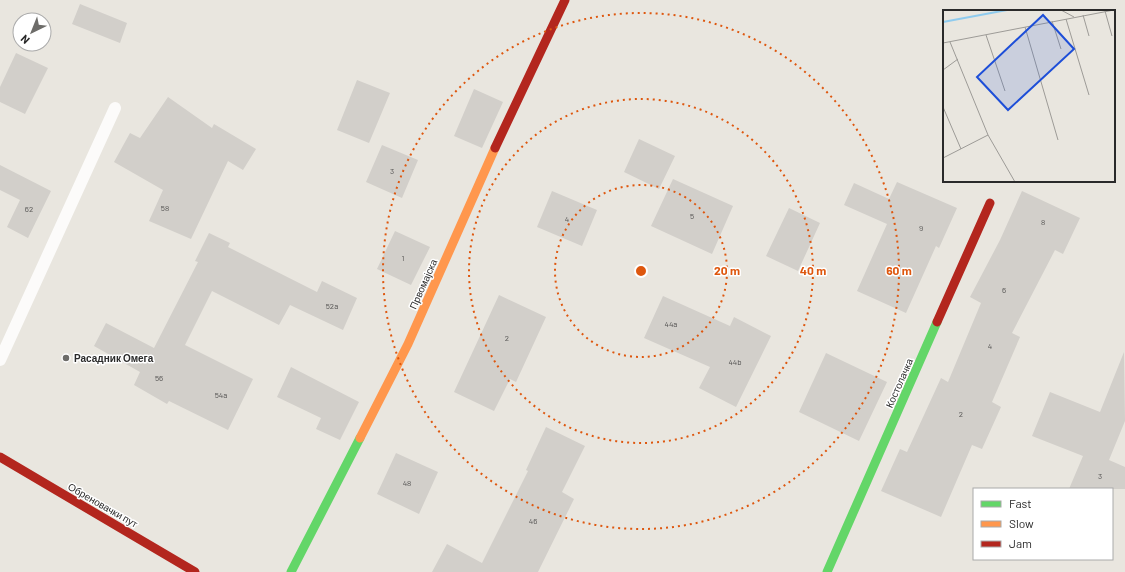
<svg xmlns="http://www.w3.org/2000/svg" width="1125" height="572" font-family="Barlow,sans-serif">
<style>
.building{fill:#d2cfca}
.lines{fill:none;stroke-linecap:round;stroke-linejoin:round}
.lane{stroke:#fcfbfa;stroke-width:12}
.fast{stroke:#63d668;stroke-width:9}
.slow{stroke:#ff974d;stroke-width:9}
.jam{stroke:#b3261e;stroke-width:9}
.ring{fill:none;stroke:#de570e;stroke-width:2;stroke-dasharray:2 4}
.poi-dot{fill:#6d6c69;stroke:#fff;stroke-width:1.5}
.labels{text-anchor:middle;stroke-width:3;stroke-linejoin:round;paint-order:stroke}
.number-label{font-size:8px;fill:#555453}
.street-label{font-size:10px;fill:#2a2a2a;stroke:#fff}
.poi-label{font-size:10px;font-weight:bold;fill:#2a2a2a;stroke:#fff;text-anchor:start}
.inset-river{fill:none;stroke:#8fcbee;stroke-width:2}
.inset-road{fill:none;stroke:#9d9b97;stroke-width:1}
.view{fill:#1d4ed8;fill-opacity:0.15;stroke:#1d4ed8;stroke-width:2}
.inset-edge{fill:none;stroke:#2a2a2a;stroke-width:2}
.centre{fill:#de570e;stroke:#fff;stroke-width:2}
.ring-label{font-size:12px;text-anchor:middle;font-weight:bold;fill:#de570e;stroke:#fff;stroke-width:3;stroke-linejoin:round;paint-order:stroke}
</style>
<rect width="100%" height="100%" fill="#e9e6df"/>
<!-- building -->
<path class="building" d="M 80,4 L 127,23 L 120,43 L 72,24 Z
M 16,53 L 48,68 L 25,114 L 0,102 L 0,87 Z
M 357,80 L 390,93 L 369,143 L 337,130 Z
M 474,89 L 503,102 L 482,148 L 454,136 Z
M 168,97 L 212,128 L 214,124 L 256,149 L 243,170 L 228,161 L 191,239 L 149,221 L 163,190 L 114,162 L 130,133 L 140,138 Z
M 639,139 L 675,156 L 659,189 L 624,172 Z
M 382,145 L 418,160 L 402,198 L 366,182 Z
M 0,165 L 51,191 L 28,238 L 7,227 L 20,200 L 0,190 Z
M 673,179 L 733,206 L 712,254 L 651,226 Z
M 897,182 L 957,208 L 939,248 L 936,246 L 906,313 L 857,291 L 887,224 L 844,205 L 854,183 L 889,199 Z
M 552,191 L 597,210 L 582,246 L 537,227 Z
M 1022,191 L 1080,218 L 1063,254 L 1055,250 L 1012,333 L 1020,337 L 992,402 L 1001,407 L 982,449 L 972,445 L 941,517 L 881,491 L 900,449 L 907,452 L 941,378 L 948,382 L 981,303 L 970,297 L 1000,240 Z
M 789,208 L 820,223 L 798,271 L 766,256 Z
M 395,231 L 430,247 L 411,285 L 377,269 Z
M 209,233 L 230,243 L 228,247 L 317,292 L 322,281 L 357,298 L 343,330 L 290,305 L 279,325 L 212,291 L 185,345 L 253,379 L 228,430 L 169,401 L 167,404 L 134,385 L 140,372 L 94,346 L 106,323 L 154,348 L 198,262 L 195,261 Z
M 499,295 L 546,317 L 516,382 L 510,379 L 494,411 L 454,392 Z
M 663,296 L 730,326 L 734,317 L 771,336 L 736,407 L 699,388 L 710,367 L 644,338 Z
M 1124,352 L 1125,421 L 1109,460 L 1125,467 L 1125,489 L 1069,489 L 1083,456 L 1032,436 L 1050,392 L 1100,412 Z
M 826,353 L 887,382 L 859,441 L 799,412 Z
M 291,367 L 359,402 L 340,440 L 316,429 L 321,418 L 277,397 Z
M 546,427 L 585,446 L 562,492 L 574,499 L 538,572 L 432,572 L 447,544 L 482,563 L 528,471 L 526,470 Z
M 396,453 L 438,472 L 419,514 L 377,494 Z"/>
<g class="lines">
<!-- lane -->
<path class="lane" d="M 0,360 L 115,108"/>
<!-- fast -->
<path class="fast" d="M 291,572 L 360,438
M 827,572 L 937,322"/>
<!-- slow -->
<path class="slow" d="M 360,438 L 408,344 L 495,148"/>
<!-- jam -->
<path class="jam" d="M 495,148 L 565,0
M 937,322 L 990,203
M 0,457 L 195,572"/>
</g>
<!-- distance rings -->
<g class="ring">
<circle cx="641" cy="271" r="86"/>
<circle cx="641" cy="271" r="172"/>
<circle cx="641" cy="271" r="258"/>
</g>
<!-- markers -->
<circle class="poi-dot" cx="66" cy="358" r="4"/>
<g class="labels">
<!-- number labels -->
<g class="number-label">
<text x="392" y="174">3</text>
<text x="165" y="211">58</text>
<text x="29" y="212">62</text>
<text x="692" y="219">5</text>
<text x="567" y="222">4</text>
<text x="1043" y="225">8</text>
<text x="921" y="231">9</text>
<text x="403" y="261">1</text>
<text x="1004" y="293">6</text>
<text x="332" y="309">52a</text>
<text x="671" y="327">44a</text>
<text x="507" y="341">2</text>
<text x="990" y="349">4</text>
<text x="735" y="365">44b</text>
<text x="159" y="381">56</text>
<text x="221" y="398">54a</text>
<text x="961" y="417">2</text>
<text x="1100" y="479">3</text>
<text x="407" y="486">48</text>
<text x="533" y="524">46</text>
</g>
<!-- street labels -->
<g class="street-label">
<text transform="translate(423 284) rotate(-66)" y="4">Првомајска</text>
<text transform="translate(899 383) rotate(-66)" y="4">Костолачка</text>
<text transform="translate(103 505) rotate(30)" y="4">Обреновачки пут</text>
</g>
<!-- poi labels -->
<g class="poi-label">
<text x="74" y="362">Расадник Омега</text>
</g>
</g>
<!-- overview -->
<g transform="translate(943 10)">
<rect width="172" height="172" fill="#e9e6df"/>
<path class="inset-river" d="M 0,12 L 64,0"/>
<path class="inset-road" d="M 118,0 L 131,7M 162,1 L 169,26M 140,5 L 146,26M 123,9 L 146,85M 109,11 L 118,39M 82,17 L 115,130M 43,25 L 62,81M 7,32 L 45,125 L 72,172M 0,33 L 171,0M 0,60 L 15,49M 0,97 L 18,139M 0,148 L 45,125"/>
<path class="view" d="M 100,5 L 131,39 L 65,100 L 34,67 Z"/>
<rect width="172" height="172" class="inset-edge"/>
</g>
<circle cx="641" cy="271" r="6" class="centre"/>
<g class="ring-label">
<text x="727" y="275">20 m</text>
<text x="813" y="275">40 m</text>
<text x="899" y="275">60 m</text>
</g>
<!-- legend -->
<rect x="973" y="488" width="140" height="72" fill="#ffffff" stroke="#aaaaaa"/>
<rect x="981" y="501" width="20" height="6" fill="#63d668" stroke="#aaaaaa"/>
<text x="1009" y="508" font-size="12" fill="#2a2a2a">Fast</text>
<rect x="981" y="521" width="20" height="6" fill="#ff974d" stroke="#aaaaaa"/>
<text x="1009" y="528" font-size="12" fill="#2a2a2a">Slow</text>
<rect x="981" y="541" width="20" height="6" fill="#b3261e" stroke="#aaaaaa"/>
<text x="1009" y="548" font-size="12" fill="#2a2a2a">Jam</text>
<!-- north arrow -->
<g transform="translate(32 32) rotate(223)"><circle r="19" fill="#ffffff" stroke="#aaaaaa"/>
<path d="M0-3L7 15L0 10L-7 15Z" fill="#6d6c69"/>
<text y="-6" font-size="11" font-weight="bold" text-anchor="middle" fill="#2a2a2a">N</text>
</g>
</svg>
